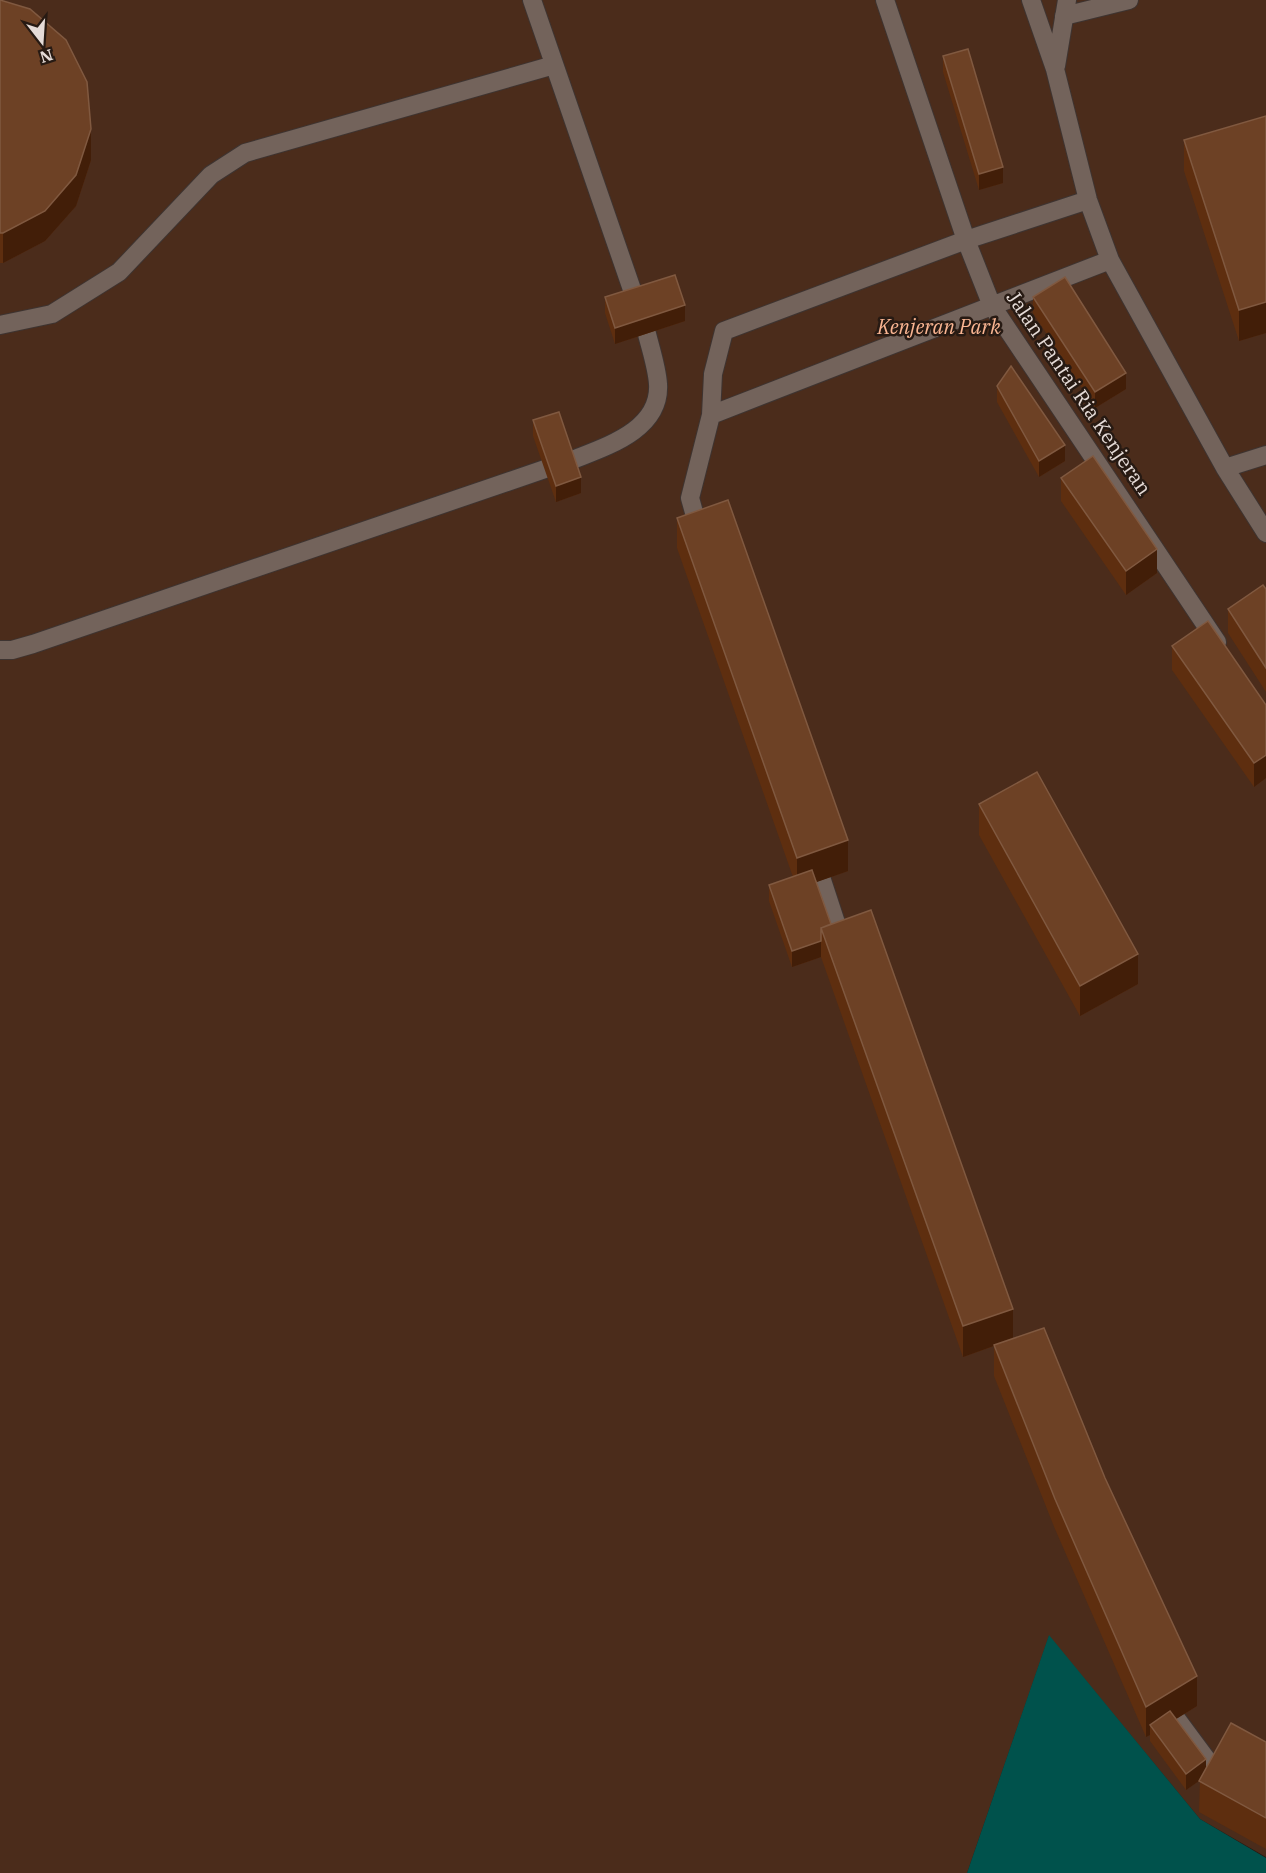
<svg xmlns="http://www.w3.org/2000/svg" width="1266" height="1873" font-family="'IBM Plex Serif',serif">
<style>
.green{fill:#4b2c1b}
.water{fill:#00524c}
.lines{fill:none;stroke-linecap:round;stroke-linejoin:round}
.minor-casing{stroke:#3e3431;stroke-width:20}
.minor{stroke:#73635b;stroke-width:18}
.wall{fill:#5e2e0f}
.shaded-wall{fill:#421e08}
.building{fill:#6d4125;stroke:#805940;stroke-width:1.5}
.labels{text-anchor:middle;stroke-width:5;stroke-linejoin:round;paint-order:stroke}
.park-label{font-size:20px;font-style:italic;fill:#fab592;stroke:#271a13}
.street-label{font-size:20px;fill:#e5dbd7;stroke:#271a13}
</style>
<rect width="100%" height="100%" fill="#271a13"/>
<!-- green -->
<path class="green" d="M 0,0 L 1266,0 L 1266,1857 L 1200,1819 L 1049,1636 L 967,1873 L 0,1873 Z"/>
<!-- water -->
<path class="water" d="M 1049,1635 L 1200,1819 L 1266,1858 L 1266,1873 L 967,1873 Z"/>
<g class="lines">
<!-- minor casing -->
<g class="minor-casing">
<path id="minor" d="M 532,0 L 637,304
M 885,0 L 966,240 L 992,306 L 1217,642
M 1031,0 L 1055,69 L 1088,200 L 1110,260 L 1225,468 L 1266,533
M 1064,16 L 1129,0
M 1056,66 L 1067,0
M 0,325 L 52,314 L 119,272 L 211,175 L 245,153 L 554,65
M 711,415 L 1110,260
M 570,461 C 604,447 661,431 658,384 C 657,368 651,350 647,334
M 1225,468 L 1266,455
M 700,534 L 690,498 L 711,415 L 713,374 L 724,331 L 966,240 L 1088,200
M 0,650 L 12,650 L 33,644 L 545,469
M 822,880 L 843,944
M 1176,1718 L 1219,1776"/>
</g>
<!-- minor -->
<use href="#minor" class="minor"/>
</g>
<!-- wall -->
<path class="wall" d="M 0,0 L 91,160 L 76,206 L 45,241 L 3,263 L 0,263 Z
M 943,56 L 1003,183 L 979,190 L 943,72 Z
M 1266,116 L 1266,333 L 1239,341 L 1184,171 L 1184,140 Z
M 605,297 L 685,321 L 615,344 L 605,313 Z
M 1033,297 L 1126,389 L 1095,408 L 1033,313 Z
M 997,386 L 1065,461 L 1039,477 L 997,402 Z
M 533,420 L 581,493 L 556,502 L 533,436 Z
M 1061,478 L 1157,573 L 1126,595 L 1061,501 Z
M 677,518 L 848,871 L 816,882 L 831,924 L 1013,1338 L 1197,1706 L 1176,1719 L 1206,1768 L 1266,1742 L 1266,1849 L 1199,1812 L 1200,1780 L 1186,1790 L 1150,1741 L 1150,1735 L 1146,1737 L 1055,1529 L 994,1376 L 994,1346 L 963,1357 L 821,957 L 792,967 L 769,901 L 769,885 L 793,877 L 677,548 Z
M 1266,589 L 1266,692 L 1228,633 L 1228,609 Z
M 1172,646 L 1266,705 L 1266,778 L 1254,787 L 1172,670 Z
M 979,804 L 1138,984 L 1080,1016 L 979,835 Z"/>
<!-- shaded-wall -->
<path class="shaded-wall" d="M 91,129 L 91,160 L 76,206 L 45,241 L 3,263 L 3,233 Z
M 1003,167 L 1003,183 L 979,190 L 979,174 Z
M 1266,302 L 1266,333 L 1239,341 L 1239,310 Z
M 685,305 L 685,321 L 615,344 L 615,328 Z
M 1126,373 L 1126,389 L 1095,408 L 1095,392 Z
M 1065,445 L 1065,461 L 1039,477 L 1039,461 Z
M 581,477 L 581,493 L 556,502 L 556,486 Z
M 1157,549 L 1157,573 L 1126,595 L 1126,571 Z
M 1266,755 L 1266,778 L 1254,787 L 1254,763 Z
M 848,840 L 848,871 L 797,889 L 797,858 Z
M 821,941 L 821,957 L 792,967 L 792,951 Z
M 1138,954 L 1138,984 L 1080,1016 L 1080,986 Z
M 1013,1309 L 1013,1339 L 963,1357 L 963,1326 Z
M 1197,1676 L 1197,1706 L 1155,1732 L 1150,1725 L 1150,1735 L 1146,1737 L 1146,1707 Z
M 1206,1759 L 1206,1776 L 1186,1790 L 1186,1774 Z"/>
<!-- building -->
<path class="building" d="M 0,0 L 30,9 L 66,40 L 87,82 L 91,129 L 76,175 L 45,211 L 3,233 L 0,233 Z
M 968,49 L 1003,167 L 979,174 L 943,56 Z
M 1266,116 L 1266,302 L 1239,310 L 1184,140 Z
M 675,275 L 685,305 L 615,328 L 605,297 Z
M 1065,277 L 1126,373 L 1095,392 L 1033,297 Z
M 1011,366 L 1065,445 L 1039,461 L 997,386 Z
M 559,412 L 581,477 L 556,486 L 533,420 Z
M 1093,456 L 1157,549 L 1126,571 L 1061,478 Z
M 728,500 L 848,840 L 797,858 L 677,518 Z
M 1263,585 L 1266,589 L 1266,668 L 1228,609 Z
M 1208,621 L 1266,705 L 1266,755 L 1254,763 L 1172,646 Z
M 1037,772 L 1138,954 L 1080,986 L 979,804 Z
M 812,870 L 831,924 L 821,928 L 821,941 L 792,951 L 769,885 Z
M 871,910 L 1013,1309 L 963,1326 L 821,928 Z
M 1044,1328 L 1105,1478 L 1197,1676 L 1146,1707 L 1055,1499 L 994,1345 Z
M 1170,1711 L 1206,1759 L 1186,1774 L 1150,1725 Z
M 1231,1723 L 1266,1742 L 1266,1818 L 1199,1781 Z"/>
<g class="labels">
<!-- park labels -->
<g class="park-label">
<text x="939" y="334">Kenjeran Park</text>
</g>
<!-- street labels -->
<g class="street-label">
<text transform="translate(1079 393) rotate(56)" y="7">Jalan Pantai Ria Kenjeran</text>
</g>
</g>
<!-- north arrow -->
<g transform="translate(42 42) rotate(163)" stroke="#271a13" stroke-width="4.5" paint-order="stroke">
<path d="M0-4.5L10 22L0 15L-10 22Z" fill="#e5dbd7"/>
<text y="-9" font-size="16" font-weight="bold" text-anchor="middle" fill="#e5dbd7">N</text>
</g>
</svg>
